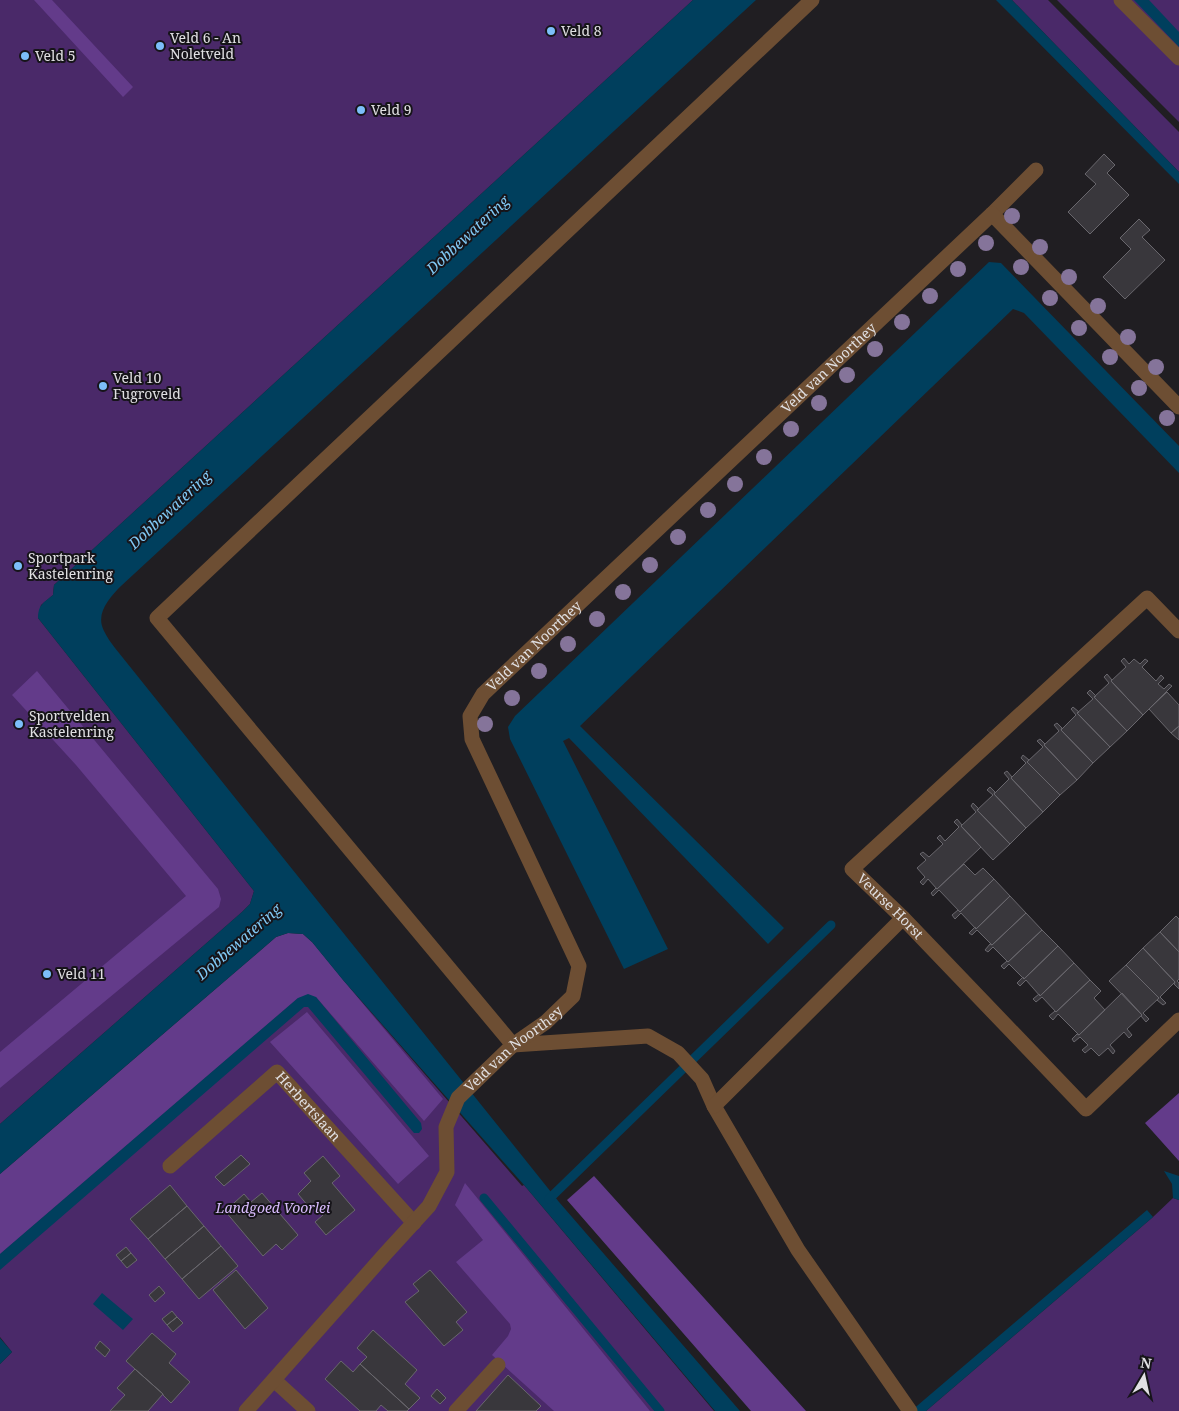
<svg xmlns="http://www.w3.org/2000/svg" width="1179" height="1411" font-family="'Noto Serif',serif">
<style>
.green{fill:#4a2969}
.forest{fill:#633b8a}
.water{fill:#003f5d}
.lines{fill:none;stroke-linecap:round;stroke-linejoin:round}
.stream{stroke:#003f5d;stroke-width:9}
.building{fill:#39373c;stroke:#69676d}
.lane{stroke:#6d4e33;stroke-width:15}
.street{stroke:#6d4e33;stroke-width:15}
.tree{fill:#85749a}
.poi-dot{fill:#7cbef9;stroke:#161419;stroke-width:2}
.labels{text-anchor:middle;stroke-width:4;stroke-linejoin:round;paint-order:stroke}
.poi-label{font-size:14px;fill:#e1e0e3;stroke:#161419;text-anchor:start}
.street-label{font-size:14px;fill:#e1e0e3;stroke:#161419}
.park-label{font-size:14px;font-style:italic;fill:#d8bbfd;stroke:#161419}
.water-label{font-size:15px;font-style:italic;fill:#81c9f5;stroke:#161419}
</style>
<rect width="100%" height="100%" fill="#201e22"/>
<!-- green -->
<path class="green" d="M 0,0 L 693,0 L 79,562 L 54,585 L 53,595 L 41,605 L 38,618 L 254,891 L 250,904 L 242,912 L 0,1124 Z
M 1012,0 L 1048,0 L 1179,132 L 1179,172 Z
M 1057,0 L 1179,0 L 1179,122 Z
M 312,942 L 343,980 L 522,1186 L 524,1185 L 714,1411 L 0,1411 L 0,1364 L 12,1352 L 0,1337 L 0,1174 Z
M 1173,1198 L 1179,1200 L 1179,1411 L 926,1411 L 1153,1217 Z"/>
<!-- forest -->
<path class="forest" d="M 34,0 L 52,0 L 133,87 L 123,97 Z
M 37,671 L 218,889 L 221,899 L 219,907 L 0,1088 L 0,1052 L 186,896 L 76,765 L 12,695 Z
M 288,933 L 303,934 L 312,942 L 343,980 L 443,1099 L 424,1121 L 316,997 L 298,998 L 0,1254 L 0,1174 L 276,937 Z
M 307,1012 L 429,1156 L 398,1184 L 270,1042 Z
M 1179,1093 L 1179,1161 L 1145,1123 Z
M 594,1176 L 806,1411 L 751,1411 L 567,1200 Z
M 465,1183 L 650,1411 L 554,1411 L 492,1355 L 508,1336 L 511,1329 L 510,1324 L 456,1262 L 483,1240 L 455,1205 Z"/>
<!-- water -->
<path class="water" d="M 693,0 L 756,0 L 121,586 C 109,598 95,614 104,631 C 107,637 111,643 115,648 L 559,1202 L 740,1411 L 715,1411 L 524,1185 L 343,980 L 312,942 L 303,934 L 288,933 L 276,937 L 0,1174 L 0,1124 L 242,912 L 250,904 L 254,891 L 38,618 C 38,605 43,603 53,595 L 54,585 L 79,562 Z
M 996,0 L 1012,0 L 1179,172 L 1179,184 Z
M 1134,0 L 1149,0 L 1179,32 L 1179,47 Z
M 989,262 L 1001,263 L 1179,446 L 1179,473 L 1024,313 L 1013,309 L 580,726 L 784,928 L 768,944 L 569,738 L 563,741 L 668,949 L 624,969 L 510,739 L 508,727 L 515,716 Z
M 308,994 L 316,997 L 421,1123 L 422,1129 L 419,1133 L 414,1133 L 308,1007 L 304,1007 L 0,1270 L 0,1254 L 298,998 Z
M 1164,1171 L 1179,1176 L 1179,1200 L 1173,1198 L 1172,1184 Z
M 1147,1210 L 1153,1217 L 926,1411 L 911,1411 Z
M 102,1293 L 133,1319 L 123,1330 L 93,1304 Z
M 0,1338 L 12,1352 L 0,1364 Z"/>
<g class="lines">
<!-- stream -->
<path class="stream" d="M 484,1198 L 660,1411
M 549,1199 L 831,925"/>
</g>
<!-- building -->
<path class="building" d="M 1104,154 L 1115,165 L 1107,173 L 1129,195 L 1090,234 L 1068,212 L 1096,184 L 1085,174 Z
M 1139,219 L 1150,230 L 1142,237 L 1165,260 L 1125,299 L 1103,277 L 1131,249 L 1120,238 Z
M 1124,658 L 1129,664 L 1134,659 L 1140,664 L 1145,659 L 1148,661 L 1142,667 L 1156,681 L 1161,675 L 1164,678 L 1158,684 L 1164,689 L 1169,684 L 1172,686 L 1143,715 L 1111,681 L 1126,667 L 1121,661 Z
M 1107,674 L 1112,680 L 1111,681 L 1143,715 L 1127,731 L 1094,697 L 1109,683 L 1104,677 Z
M 1090,690 L 1096,696 L 1094,697 L 1127,731 L 1110,747 L 1077,713 L 1093,699 L 1087,693 Z
M 1167,692 L 1179,705 L 1179,726 L 1171,733 L 1149,709 Z
M 1073,707 L 1079,712 L 1077,713 L 1110,747 L 1093,763 L 1061,730 L 1076,715 L 1071,709 Z
M 1057,723 L 1062,728 L 1061,730 L 1093,763 L 1077,780 L 1044,745 L 1059,731 L 1054,725 Z
M 1179,726 L 1179,740 L 1171,733 Z
M 1040,739 L 1045,744 L 1044,745 L 1077,780 L 1060,795 L 1027,762 L 1043,747 L 1037,741 Z
M 1023,755 L 1029,760 L 1027,762 L 1060,795 L 1043,812 L 1011,778 L 1026,763 L 1021,758 Z
M 1007,771 L 1012,777 L 1011,778 L 1043,812 L 1026,828 L 994,794 L 1009,779 L 1004,773 Z
M 990,787 L 995,792 L 994,794 L 1026,828 L 1010,844 L 977,810 L 993,795 L 987,790 Z
M 973,803 L 979,809 L 977,810 L 1010,844 L 993,860 L 961,826 L 976,812 L 971,806 Z
M 957,819 L 962,825 L 961,826 L 981,847 L 937,889 L 928,879 L 923,885 L 920,882 L 925,877 L 917,868 L 926,860 L 920,854 L 923,852 L 929,857 L 943,844 L 937,838 L 940,835 L 945,841 L 959,827 L 954,822 Z
M 964,864 L 975,875 L 983,868 L 994,879 L 960,912 L 939,890 L 933,896 L 931,893 L 936,888 L 937,889 Z
M 994,879 L 1010,896 L 976,929 L 961,913 L 955,919 L 952,915 L 958,910 L 960,912 Z
M 1010,896 L 1026,913 L 992,945 L 977,930 L 972,935 L 969,933 L 975,927 L 976,929 Z
M 1026,913 L 1042,930 L 1008,962 L 993,947 L 988,952 L 985,950 L 990,944 L 992,945 Z
M 1176,916 L 1179,919 L 1179,952 L 1160,932 Z
M 1042,930 L 1058,946 L 1024,979 L 1009,964 L 1004,969 L 1001,966 L 1007,961 L 1008,962 Z
M 1160,932 L 1179,952 L 1179,979 L 1177,981 L 1179,983 L 1179,989 L 1174,984 L 1175,982 L 1143,948 Z
M 1058,946 L 1074,963 L 1040,996 L 1026,980 L 1020,986 L 1017,983 L 1023,977 L 1024,979 Z
M 1143,948 L 1175,982 L 1160,997 L 1166,1003 L 1163,1005 L 1157,1000 L 1159,998 L 1126,965 Z
M 1074,963 L 1090,980 L 1056,1012 L 1042,997 L 1036,1002 L 1033,999 L 1039,994 L 1040,996 Z
M 1126,965 L 1159,998 L 1143,1013 L 1149,1019 L 1146,1022 L 1141,1016 L 1142,1015 L 1109,981 Z
M 1090,980 L 1101,991 L 1094,998 L 1105,1010 L 1079,1035 L 1058,1014 L 1053,1020 L 1049,1016 L 1055,1011 L 1056,1012 Z
M 1122,993 L 1142,1015 L 1127,1029 L 1132,1035 L 1129,1038 L 1124,1032 L 1110,1045 L 1115,1051 L 1113,1054 L 1108,1048 L 1099,1056 L 1091,1048 L 1085,1053 L 1082,1050 L 1088,1045 L 1080,1037 L 1074,1042 L 1072,1039 L 1077,1034 L 1079,1035 Z
M 241,1155 L 250,1164 L 224,1186 L 215,1177 Z
M 323,1156 L 340,1176 L 332,1183 L 355,1210 L 326,1235 L 315,1222 L 323,1215 L 313,1204 L 309,1207 L 298,1194 L 311,1181 L 304,1173 Z
M 170,1185 L 187,1206 L 148,1239 L 130,1219 Z
M 262,1193 L 298,1235 L 282,1250 L 276,1244 L 263,1256 L 225,1211 L 244,1194 L 251,1202 Z
M 187,1206 L 204,1226 L 165,1259 L 148,1239 Z
M 204,1226 L 221,1246 L 182,1279 L 165,1259 Z
M 221,1246 L 238,1266 L 199,1299 L 182,1279 Z
M 126,1247 L 131,1253 L 121,1261 L 116,1255 Z
M 131,1253 L 137,1260 L 127,1268 L 121,1261 Z
M 236,1270 L 268,1308 L 245,1329 L 213,1290 Z
M 430,1270 L 467,1312 L 456,1322 L 463,1330 L 444,1346 L 405,1302 L 419,1291 L 413,1284 Z
M 159,1286 L 165,1293 L 155,1302 L 149,1295 Z
M 172,1311 L 177,1317 L 167,1325 L 162,1319 Z
M 177,1317 L 183,1323 L 173,1332 L 167,1325 Z
M 373,1330 L 417,1370 L 405,1384 L 420,1398 L 409,1409 L 360,1364 L 367,1357 L 357,1348 Z
M 152,1333 L 176,1354 L 169,1363 L 190,1382 L 171,1403 L 163,1395 L 163,1394 L 126,1361 Z
M 100,1341 L 110,1350 L 105,1357 L 95,1348 Z
M 341,1361 L 353,1372 L 360,1364 L 409,1409 L 407,1411 L 388,1411 L 381,1405 L 376,1411 L 360,1411 L 325,1379 Z
M 135,1369 L 163,1394 L 148,1411 L 110,1411 L 125,1395 L 117,1388 Z
M 508,1375 L 541,1406 L 536,1411 L 476,1411 Z
M 437,1389 L 446,1398 L 440,1404 L 431,1396 Z"/>
<g class="lines">
<!-- lane -->
<g class="lane">
<path d="M 812,0 L 157,618 L 513,1045 L 648,1036 L 678,1053 L 702,1079 L 714,1106 L 798,1250 L 910,1411"/>
<path d="M 1121,0 L 1179,58"/>
<path d="M 992,214 L 1036,170"/>
<path id="s1" d="M 1179,631 L 1147,598 L 852,869 L 903,918 L 1086,1109 L 1179,1020"/>
<path d="M 714,1106 L 903,918"/>
</g>
<!-- street -->
<g class="street">
<path id="s2" d="M 170,1166 L 277,1072 L 414,1223"/>
<path d="M 274,1380 L 308,1411"/>
<path id="s3" d="M 246,1411 L 386,1253 L 429,1206 L 447,1172 L 446,1127 L 458,1098 L 513,1045 L 546,1022 L 573,996 L 579,966 L 472,739 L 470,716 L 483,694 L 992,214 L 1179,407"/>
<path d="M 456,1411 L 498,1365"/>
</g>
</g>
<!-- trees -->
<g class="tree">
<circle cx="1012" cy="216" r="8"/>
<circle cx="986" cy="243" r="8"/>
<circle cx="1040" cy="247" r="8"/>
<circle cx="1021" cy="267" r="8"/>
<circle cx="958" cy="269" r="8"/>
<circle cx="1069" cy="277" r="8"/>
<circle cx="930" cy="296" r="8"/>
<circle cx="1050" cy="298" r="8"/>
<circle cx="1098" cy="306" r="8"/>
<circle cx="902" cy="322" r="8"/>
<circle cx="1079" cy="328" r="8"/>
<circle cx="1128" cy="337" r="8"/>
<circle cx="875" cy="349" r="8"/>
<circle cx="1110" cy="357" r="8"/>
<circle cx="1156" cy="367" r="8"/>
<circle cx="847" cy="375" r="8"/>
<circle cx="1139" cy="388" r="8"/>
<circle cx="819" cy="403" r="8"/>
<circle cx="1167" cy="418" r="8"/>
<circle cx="791" cy="429" r="8"/>
<circle cx="764" cy="457" r="8"/>
<circle cx="735" cy="484" r="8"/>
<circle cx="708" cy="510" r="8"/>
<circle cx="678" cy="537" r="8"/>
<circle cx="650" cy="565" r="8"/>
<circle cx="623" cy="592" r="8"/>
<circle cx="597" cy="619" r="8"/>
<circle cx="568" cy="644" r="8"/>
<circle cx="539" cy="671" r="8"/>
<circle cx="512" cy="698" r="8"/>
<circle cx="485" cy="724" r="8"/>
</g>
<!-- markers -->
<g class="poi-dot">
<circle cx="551" cy="31" r="5"/>
<circle cx="160" cy="46" r="5"/>
<circle cx="25" cy="56" r="5"/>
<circle cx="361" cy="110" r="5"/>
<circle cx="103" cy="386" r="5"/>
<circle cx="18" cy="566" r="5"/>
<circle cx="19" cy="724" r="5"/>
<circle cx="47" cy="974" r="5"/>
</g>
<g class="labels">
<!-- poi labels -->
<g class="poi-label">
<text x="561" y="36">Veld 8</text>
<text x="170" y="43">Veld 6 - An<tspan x="170" dy="16">Noletveld</tspan></text>
<text x="35" y="61">Veld 5</text>
<text x="371" y="115">Veld 9</text>
<text x="113" y="383">Veld 10<tspan x="113" dy="16">Fugroveld</tspan></text>
<text x="28" y="563">Sportpark<tspan x="28" dy="16">Kastelenring</tspan></text>
<text x="29" y="721">Sportvelden<tspan x="29" dy="16">Kastelenring</tspan></text>
<text x="57" y="979">Veld 11</text>
</g>
<!-- street labels -->
<g class="street-label">
<text dy="5" stroke="none"><textPath href="#s3" startOffset="1349">Veld van Noorthey</textPath></text>
<text dy="5" stroke="none"><textPath href="#s3" startOffset="944">Veld van Noorthey</textPath></text>
<text dy="5" stroke="none"><textPath href="#s1" startOffset="500">Veurse Horst</textPath></text>
<text dy="5" stroke="none"><textPath href="#s3" startOffset="464">Veld van Noorthey</textPath></text>
<text dy="5" stroke="none"><textPath href="#s2" startOffset="189">Herbertslaan</textPath></text>
</g>
<!-- park labels -->
<g class="park-label">
<text x="273" y="1213">Landgoed Voorlei</text>
</g>
<!-- water labels -->
<g class="water-label">
<text transform="translate(468 235) rotate(-43)" y="5">Dobbewatering</text>
<text transform="translate(170 510) rotate(-43)" y="5">Dobbewatering</text>
<text transform="translate(239 942) rotate(-41)" y="5">Dobbewatering</text>
</g>
</g>
<!-- north arrow -->
<g transform="translate(1144 1376) rotate(9)" stroke="#161419" stroke-width="4" paint-order="stroke">
<path d="M0-4L9 19L0 12L-9 19Z" fill="#e1e0e3"/>
<text y="-8" font-size="14" font-weight="bold" text-anchor="middle" fill="#e1e0e3">N</text>
</g>
</svg>
